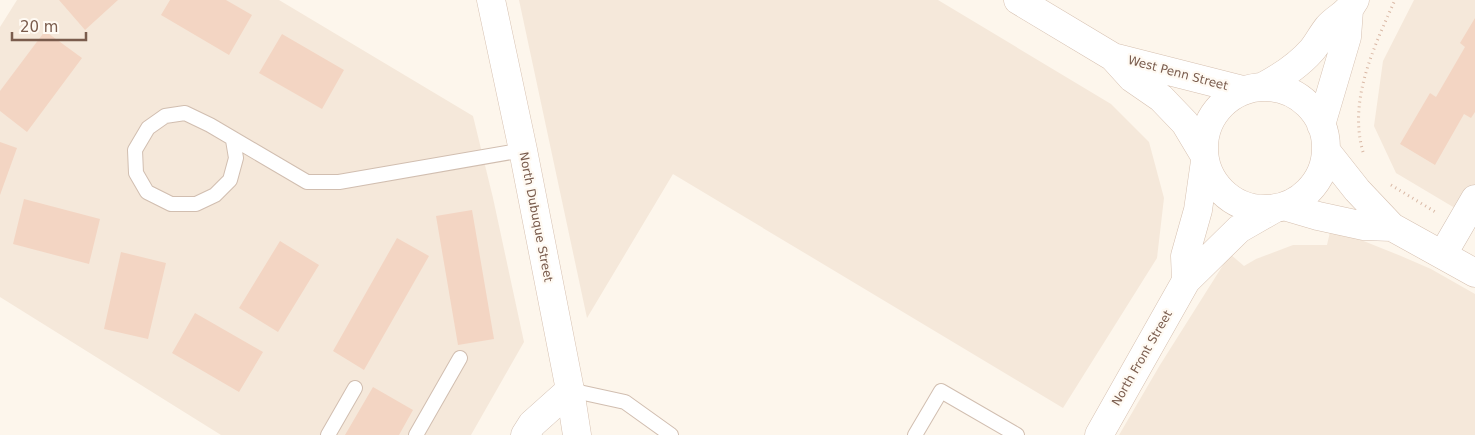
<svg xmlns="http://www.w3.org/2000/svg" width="1475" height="435" font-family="'DejaVu Sans',sans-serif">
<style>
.residential{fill:#f5e8da}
.building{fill:#f3d5c3}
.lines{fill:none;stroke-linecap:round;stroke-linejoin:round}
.lane-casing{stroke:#d1beb0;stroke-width:16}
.street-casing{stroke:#d1beb0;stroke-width:29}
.secondary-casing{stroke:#d6c0b0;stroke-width:29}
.path{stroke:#d9b8a5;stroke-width:3;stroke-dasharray:1 4;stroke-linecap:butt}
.lane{stroke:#fff;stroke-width:14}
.street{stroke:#fff;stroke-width:28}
.secondary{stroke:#fff;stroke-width:28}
.labels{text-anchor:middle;stroke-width:4.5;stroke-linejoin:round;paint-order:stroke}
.street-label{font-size:12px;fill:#7a5c4d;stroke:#fffaf3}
</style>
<rect width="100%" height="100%" fill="#fdf6ec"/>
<!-- residential -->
<path class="residential" d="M 17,0 L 279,0 L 473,116 L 493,198 L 524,342 L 471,435 L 221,435 L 0,297 L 0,27 Z
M 519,0 L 938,0 L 1111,104 L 1149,142 L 1164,198 L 1157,258 L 1063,408 L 673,174 L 587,318 Z
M 1414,0 L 1475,0 L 1475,220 L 1396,173 L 1374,126 L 1383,61 Z
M 1330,232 L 1361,240 L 1401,256 L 1431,269 L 1475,294 L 1475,435 L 1119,435 L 1160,365 L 1230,254 L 1244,266 L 1256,259 L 1293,245 L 1327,245 Z"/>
<!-- building -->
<path class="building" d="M 59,0 L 118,0 L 85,30 Z
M 170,0 L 226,0 L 252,15 L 229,55 L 161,15 Z
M 1475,18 L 1475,112 L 1471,118 L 1464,114 L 1435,165 L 1400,144 L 1430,93 L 1436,97 L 1465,47 L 1460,43 Z
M 45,31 L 82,58 L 27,132 L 0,111 L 0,91 Z
M 282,34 L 344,70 L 322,109 L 259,73 Z
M 0,142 L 17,148 L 0,195 Z
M 24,199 L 100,219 L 89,264 L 13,244 Z
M 472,210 L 494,339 L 458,345 L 436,216 Z
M 397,238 L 429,256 L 364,370 L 333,351 Z
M 280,241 L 319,265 L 278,332 L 239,308 Z
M 121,252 L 166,263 L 148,339 L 104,329 Z
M 195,313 L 263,352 L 239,392 L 172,353 Z
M 373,387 L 413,410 L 399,435 L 345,435 Z"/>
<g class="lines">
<!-- lane casing -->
<g class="lane-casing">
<path id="lane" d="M 233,140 L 236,158 L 230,180 L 215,195 L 196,204 L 171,204 L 147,192 L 136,173 L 135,150 L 148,128 L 165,116 L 185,113 L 210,125 L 307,182 L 339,182 L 523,150
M 570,390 L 625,402 L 671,435
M 328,435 L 355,388
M 416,435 L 460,358
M 915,435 L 941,391 L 1017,435"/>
</g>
<!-- street casing -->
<g class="street-casing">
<path id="street" d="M 1443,254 L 1475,199
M 525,435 L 532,424 L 570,390"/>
</g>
<!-- secondary casing -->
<g class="secondary-casing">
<path id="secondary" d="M 491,0 L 523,150 L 570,390 L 577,435
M 1018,0 L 1113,57 L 1243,90
M 1113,57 L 1132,78 L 1161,98 L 1185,123 L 1203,153
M1204 148a61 61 0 1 1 122 0a61 61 0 1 1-122 0Z
M 1262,87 C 1281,77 1298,66 1312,50 C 1318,43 1322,34 1328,27 C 1338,16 1347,15 1355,0
M 1321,125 L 1347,37 L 1349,10
M 1327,152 L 1357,190 L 1392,227 L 1475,273
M 1284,206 L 1318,216 L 1364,226 L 1392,227
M 1186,281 L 1185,256 L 1198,210 L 1205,161
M 1099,435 L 1186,281 L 1239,229 L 1274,209"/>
</g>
<!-- path -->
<path class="path" d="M 1363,152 C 1348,100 1374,47 1395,0
M 1391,185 L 1437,213"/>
<!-- lane -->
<use href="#lane" class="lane"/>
<!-- street -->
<use href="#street" class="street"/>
<!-- secondary -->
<use href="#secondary" class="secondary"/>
</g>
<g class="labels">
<!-- street labels -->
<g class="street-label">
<text transform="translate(1178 73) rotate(15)" y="4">West Penn Street</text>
<text transform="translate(536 217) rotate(79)" y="4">North Dubuque Street</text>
<text transform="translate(1142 358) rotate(-60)" y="4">North Front Street</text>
</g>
</g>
<!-- scale -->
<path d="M12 32v8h74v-8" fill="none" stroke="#7a5c4d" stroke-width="2.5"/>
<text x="20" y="32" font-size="15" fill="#7a5c4d" stroke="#fffaf3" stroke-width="4" paint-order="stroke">20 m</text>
</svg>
